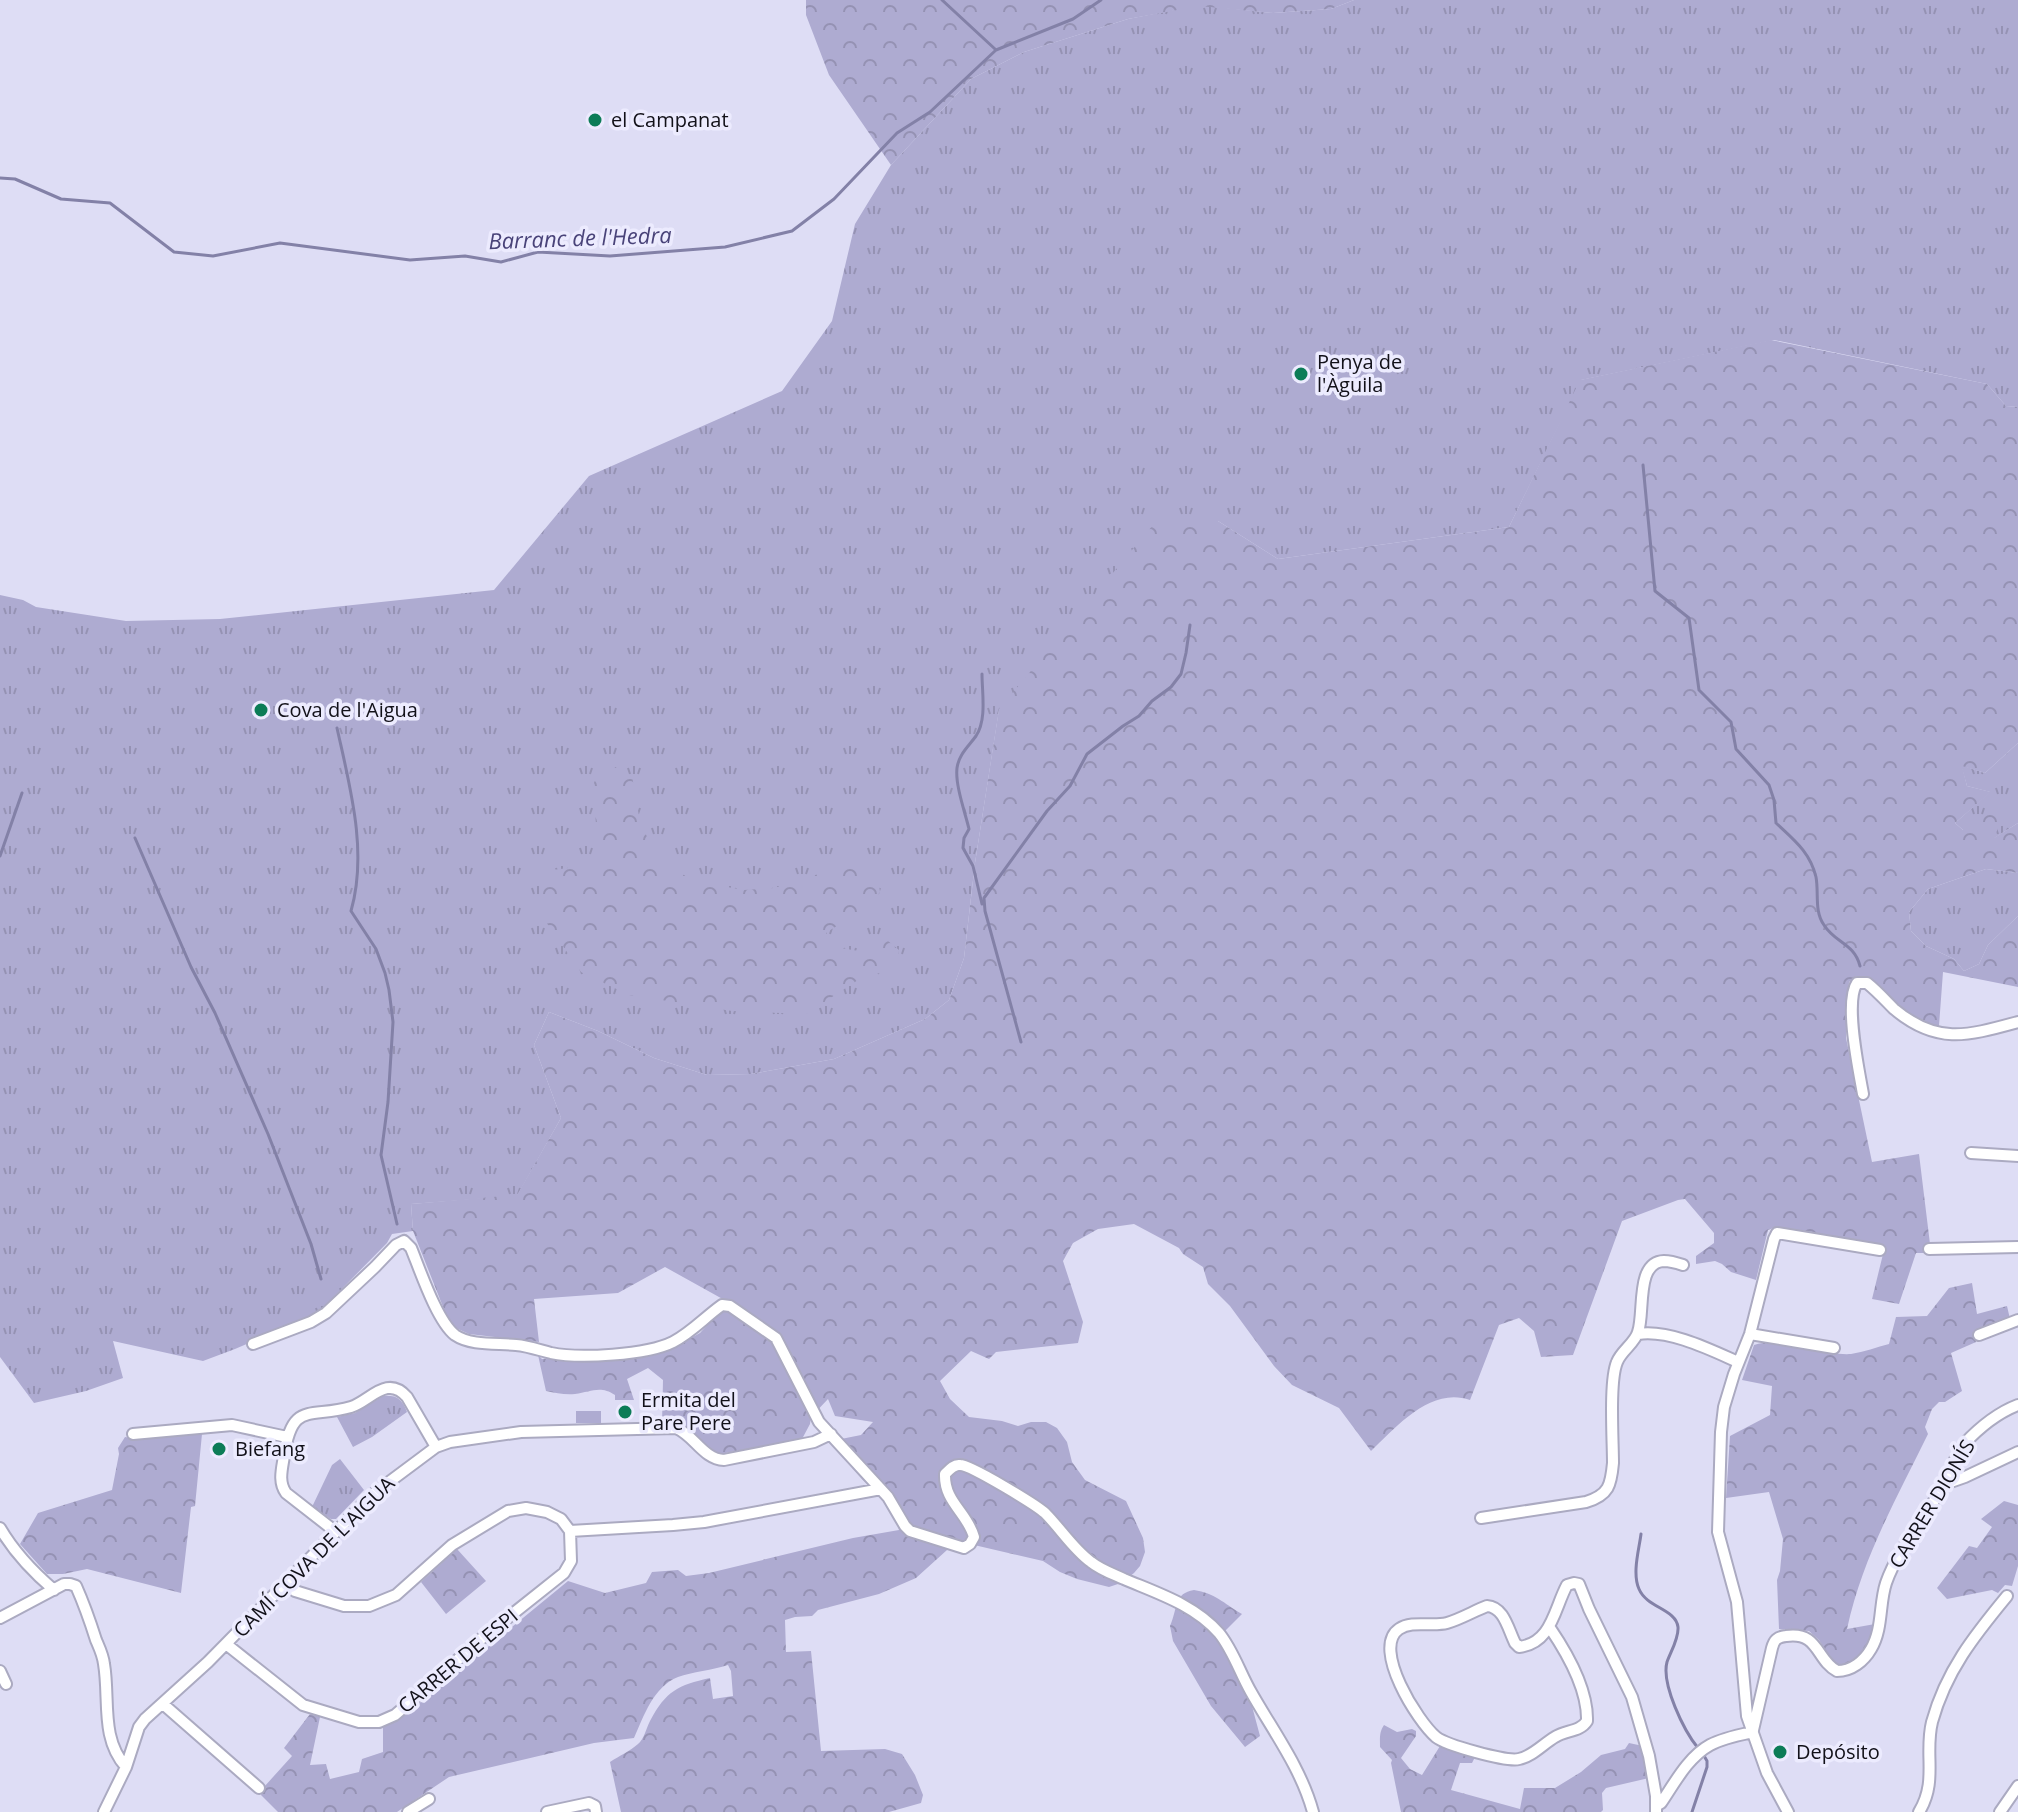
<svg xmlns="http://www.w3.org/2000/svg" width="2018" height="1812" font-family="'Open Sans',sans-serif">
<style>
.grass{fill:url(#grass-tufts)}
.forest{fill:url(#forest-crowns)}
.park{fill:#aeabd1}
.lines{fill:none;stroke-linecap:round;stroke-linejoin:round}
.stream{stroke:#8381a7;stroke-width:3}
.minor-casing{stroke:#abaac1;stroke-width:14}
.minor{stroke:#fff;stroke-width:10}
.poi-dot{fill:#0c7c57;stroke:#ecebfe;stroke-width:3}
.labels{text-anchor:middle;stroke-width:7;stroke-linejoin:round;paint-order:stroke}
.poi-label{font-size:20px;fill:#121119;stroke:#ecebfe;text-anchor:start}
.street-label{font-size:20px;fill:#121119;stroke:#ecebfe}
.water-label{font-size:22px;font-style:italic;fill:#494379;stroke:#ecebfe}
</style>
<defs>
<pattern id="grass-tufts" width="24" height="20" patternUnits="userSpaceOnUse" patternTransform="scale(2)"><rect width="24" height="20" fill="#aeabd1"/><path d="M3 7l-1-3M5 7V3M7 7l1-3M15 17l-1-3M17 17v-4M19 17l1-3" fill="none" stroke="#9592b3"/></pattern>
<pattern id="forest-crowns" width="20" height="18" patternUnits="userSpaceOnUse" patternTransform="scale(2)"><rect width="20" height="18" fill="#aeabd1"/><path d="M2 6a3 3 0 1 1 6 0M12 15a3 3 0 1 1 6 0" fill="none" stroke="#9592b3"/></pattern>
</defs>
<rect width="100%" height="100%" fill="#deddf5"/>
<!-- grass -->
<path class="grass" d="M 1354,0 L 2018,0 L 2018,407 L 2006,406 L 1987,384 L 1774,340 L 1581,380 L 1509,527 L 1278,559 L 1218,521 L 999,710 L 975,863 L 964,958 L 949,1000 L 925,1019 L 834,1059 L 751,1074 L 707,1075 L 654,1058 L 598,1031 L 549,1012 L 534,1045 L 561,1118 L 517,1196 L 411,1204 L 413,1231 L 392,1234 L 387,1243 L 318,1313 L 235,1349 L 203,1361 L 113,1341 L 123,1378 L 86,1391 L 34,1403 L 0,1357 L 0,595 L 23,600 L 36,607 L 126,621 L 220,619 L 494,590 L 589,476 L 782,391 L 832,321 L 855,224 L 891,165 L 971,79 L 1024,52 L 1128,19 L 1199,5 L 1273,13 L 1331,9 Z
M 2018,743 L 2018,823 L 1993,839 L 1963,830 L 1955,823 L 1990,792 L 1967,786 L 1961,765 L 1985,773 Z
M 1986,869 L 2018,873 L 2018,916 L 1988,945 L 1979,964 L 1964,971 L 1954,959 L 1926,946 L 1911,931 L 1909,912 L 1928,889 Z
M 383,1396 C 397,1395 402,1399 407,1412 L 372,1437 L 353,1447 L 337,1417 L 355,1413 Z
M 340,1459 L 364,1490 L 336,1519 L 331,1519 L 312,1507 L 332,1465 Z"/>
<!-- forest -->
<path class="forest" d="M 806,0 L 1354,0 L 1331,9 L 1273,13 L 1199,6 L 1128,19 L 1024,52 L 971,79 L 891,165 L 829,75 L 806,15 Z
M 1771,340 L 1987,384 L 2006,406 L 2018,407 L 2018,743 L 1985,773 L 1962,766 L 1967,786 L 1991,792 L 1955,823 L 1963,830 L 1995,807 L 2003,816 L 1994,838 L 2018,823 L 2018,873 L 1986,869 L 1928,889 L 1909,912 L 1911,931 L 1926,946 L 1954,959 L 1964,971 L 1979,964 L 1988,945 L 2018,916 L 2018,987 L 1943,972 L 1939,1026 C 1911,1031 1882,977 1860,976 C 1854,976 1853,979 1849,982 L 1846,1038 L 1872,1162 L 1919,1154 L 1930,1244 L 1928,1253 L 1916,1253 L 1899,1304 L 1872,1299 L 1885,1246 L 1776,1227 L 1768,1230 L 1756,1280 L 1731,1272 L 1722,1264 L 1715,1261 L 1696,1264 L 1696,1256 L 1714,1243 L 1714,1233 L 1685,1199 L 1678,1200 L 1622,1221 L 1573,1355 L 1541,1357 L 1534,1331 L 1519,1318 L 1499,1325 L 1470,1400 C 1431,1386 1396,1427 1371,1451 L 1339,1408 L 1292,1385 L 1274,1366 L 1230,1306 L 1208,1284 L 1203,1267 L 1183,1254 L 1179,1248 L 1134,1224 L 1098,1229 L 1073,1243 L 1063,1261 L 1083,1322 L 1078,1343 L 996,1352 L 989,1359 L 971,1351 L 940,1381 L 950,1399 L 969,1417 L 1002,1421 L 1018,1426 L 1031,1422 L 1046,1422 L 1057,1428 L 1067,1442 L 1072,1462 L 1085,1480 L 1126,1501 L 1143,1538 L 1145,1552 L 1140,1566 L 1134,1573 L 1121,1583 L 1109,1587 L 1077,1579 L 1060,1572 L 1043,1561 L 957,1541 L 916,1578 L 879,1594 L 818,1610 L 812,1616 L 795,1617 L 785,1620 L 786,1652 L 811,1651 L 821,1751 L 885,1749 L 902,1754 L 915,1775 L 923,1795 L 921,1803 L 889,1812 L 621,1812 L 610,1762 C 619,1756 630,1751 638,1744 C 644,1739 646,1729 650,1721 C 666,1691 678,1685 710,1678 L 713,1699 L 733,1696 L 731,1671 L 728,1665 C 713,1670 692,1672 678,1677 C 653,1687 644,1716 634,1738 L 594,1743 L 449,1777 L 397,1812 L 278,1812 L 261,1795 L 264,1787 L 292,1756 L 284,1748 L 310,1714 L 320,1717 L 310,1765 L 326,1764 L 330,1779 L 359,1772 L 362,1759 L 383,1752 L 383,1727 L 405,1715 L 568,1581 L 605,1593 L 646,1583 L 652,1572 L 678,1570 L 686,1576 L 709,1573 L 853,1538 L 899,1530 C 895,1504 880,1496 863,1480 C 853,1470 844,1456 836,1445 L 836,1440 L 861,1435 L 873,1422 L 835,1416 L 828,1399 L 811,1417 L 810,1424 L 802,1439 L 720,1454 C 693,1444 698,1422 662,1424 L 663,1380 L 648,1368 L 627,1379 L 634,1400 L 615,1400 L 615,1395 C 600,1385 591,1392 575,1394 C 565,1395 556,1393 546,1391 L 538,1355 L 542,1359 L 557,1357 L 586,1361 L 608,1361 L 655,1354 L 680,1344 L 700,1333 L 728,1302 L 665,1267 L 618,1293 L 534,1299 L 539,1342 L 469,1334 L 456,1328 L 447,1317 L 413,1231 L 411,1204 L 517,1195 L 561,1118 L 534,1045 L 549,1012 L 598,1031 L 654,1058 L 707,1075 L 751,1074 L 834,1059 L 925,1019 L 949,1000 L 964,958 L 975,863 L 999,709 L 1158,519 L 1218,521 L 1278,559 L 1509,527 L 1580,380 Z
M 615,767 L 632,776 L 640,822 L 660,864 L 699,882 L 744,890 L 774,888 L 847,865 L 868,863 L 878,878 L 880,892 L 870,906 L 827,932 L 822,945 L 859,951 L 888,941 L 899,950 L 898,967 L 858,980 L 806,1014 L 732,1011 L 629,995 L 581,972 L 546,922 L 537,872 L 599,864 L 593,785 L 599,772 Z
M 1972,1283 L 1977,1314 L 2007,1306 L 2010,1319 L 1973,1332 L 1976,1342 L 1951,1353 L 1962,1391 L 1945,1402 L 1939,1402 L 1932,1409 L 1925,1427 L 1928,1434 C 1896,1500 1863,1556 1847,1629 L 1875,1624 C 1870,1645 1860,1668 1835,1665 L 1819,1640 L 1809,1631 L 1779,1629 L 1777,1580 L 1780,1571 L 1783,1539 L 1769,1492 L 1726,1498 L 1730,1436 L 1770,1415 L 1772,1386 L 1742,1380 L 1754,1345 C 1783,1335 1822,1356 1851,1354 C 1864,1352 1877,1347 1889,1344 L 1896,1317 L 1927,1316 L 1949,1288 Z
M 202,1434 L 195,1506 L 191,1507 L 181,1593 L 87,1569 L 63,1574 L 47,1574 L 20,1544 L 38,1513 L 112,1490 L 119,1454 L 118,1448 L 125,1437 L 137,1439 Z
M 2004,1501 L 2018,1505 L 2018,1566 L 2012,1586 L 2005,1585 L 1998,1593 L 1992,1590 L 1947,1599 L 1937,1588 L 1969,1546 L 1977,1548 L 1992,1527 L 1981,1519 Z
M 457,1549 L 486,1581 L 446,1614 L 421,1582 Z
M 1194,1590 C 1215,1593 1223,1603 1242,1614 L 1217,1639 L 1225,1650 L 1249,1695 L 1260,1736 L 1245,1747 L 1211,1706 L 1173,1641 L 1170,1626 C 1178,1608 1174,1593 1194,1590 Z
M 1384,1725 L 1397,1732 L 1412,1729 L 1416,1731 L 1416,1736 L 1401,1758 L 1410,1769 L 1422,1775 L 1440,1746 L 1475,1757 L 1472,1763 L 1460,1763 L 1451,1790 L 1520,1809 L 1524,1788 L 1555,1788 L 1581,1772 L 1601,1755 L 1625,1749 L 1629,1743 L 1643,1746 L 1649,1778 L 1606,1788 L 1602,1793 L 1603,1810 L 1601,1812 L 1401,1812 L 1391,1763 L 1392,1760 L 1380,1747 C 1380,1739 1379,1732 1384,1725 Z"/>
<!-- park -->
<path class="park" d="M 576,1411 L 601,1411 L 601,1423 L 576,1423 Z"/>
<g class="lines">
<!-- stream -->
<path class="stream" d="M 942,0 L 995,49
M 0,178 L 15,179 L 61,199 L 110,203 L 174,252 L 213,256 L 280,243 L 410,260 L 465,256 L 501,262 L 538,252 L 610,256 L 725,247 L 792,231 L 834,199 L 897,133 L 930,112 L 996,50 L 1073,19 L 1101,0
M 1643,465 L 1655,591 L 1689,618 L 1699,690 L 1731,722 L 1736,749 L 1769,785 L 1774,800 L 1776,823 C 1794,840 1810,852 1816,877 C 1819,893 1814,911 1824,925 C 1835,943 1854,943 1860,966
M 982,674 C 982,693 987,719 976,736 C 968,747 959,754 957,768 C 955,785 965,812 969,829 L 964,838 L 963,848 L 973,866 L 982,904
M 337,728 C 350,787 368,852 351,911 L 376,949 L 385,973 L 389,990 L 393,1022 L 388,1102 L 381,1155 L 397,1224
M 135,838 L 191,967 L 215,1013 L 268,1134 L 311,1244 L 321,1279
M 0,856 L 22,793
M 1021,1042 L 985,911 L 984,898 L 1047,811 L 1070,786 L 1087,754 L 1123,726 L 1139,716 L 1152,701 L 1171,687 L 1181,674 L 1186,653 L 1190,625
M 1641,1534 C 1639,1550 1632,1573 1639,1589 C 1647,1608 1676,1609 1678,1627 C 1679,1638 1671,1651 1667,1662 C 1661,1684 1684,1731 1698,1748
M 1692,1812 L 1707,1767 L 1707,1761 L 1703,1754"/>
<!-- minor casing -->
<g class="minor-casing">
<path id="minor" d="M 1863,1094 C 1859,1071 1844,1002 1857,983 L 1867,983 C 1877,991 1885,1000 1894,1009 C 1937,1045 1967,1036 2018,1022
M 1971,1153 L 2018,1156
M 1929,1249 L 2018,1247
M 1638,1334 C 1669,1329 1711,1350 1738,1362
M 1750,1334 L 1834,1348
M 1979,1335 L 2018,1320
M 253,1344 L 311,1322 L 326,1313 L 375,1267 L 396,1245 L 404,1241 L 411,1248 C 420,1270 437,1321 455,1335 C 471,1346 497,1343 516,1345 C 528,1346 539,1350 551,1353 C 579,1359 647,1355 673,1342 C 692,1332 705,1317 722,1305 L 730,1306 L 776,1338 L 819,1422 L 888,1497 L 905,1526 L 910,1531 L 964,1548 L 970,1544 L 974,1537 C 967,1512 944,1502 945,1474 C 949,1470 954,1464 960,1465 C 971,1465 1036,1505 1045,1513 C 1061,1529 1073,1549 1091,1562 C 1101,1570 1113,1574 1124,1579 C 1157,1593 1195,1605 1219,1633 C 1233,1650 1240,1673 1251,1692 C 1273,1731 1301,1768 1313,1812
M 133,1434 L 232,1425 L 287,1437
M 1945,1484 L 1965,1477 L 2018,1452
M 1481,1518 L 1586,1502 C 1609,1495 1611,1485 1613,1463 C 1613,1440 1609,1381 1617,1362 C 1621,1351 1635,1343 1638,1332 C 1645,1313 1635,1262 1664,1261 C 1670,1261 1677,1263 1683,1265
M 0,1528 C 14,1552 33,1572 54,1590
M 570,1531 L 673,1525 L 704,1522 L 881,1489
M 336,1532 L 286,1493 C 278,1482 282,1469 284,1456 C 292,1400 310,1419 351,1407 C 370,1401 387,1374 407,1397 L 436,1447
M 286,1584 L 295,1591 L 344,1606 L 369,1606 L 396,1595 L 452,1545 L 508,1511 L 526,1508 L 547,1512 L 561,1519 L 570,1531
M 0,1618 L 64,1584 L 70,1584 L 76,1586 C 84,1604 90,1621 96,1640 C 99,1647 103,1655 104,1664 C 110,1699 100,1738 126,1767
M 1550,1628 C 1567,1653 1588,1689 1587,1721 C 1580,1732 1566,1730 1555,1737 C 1543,1744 1533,1756 1519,1759 C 1506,1762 1446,1745 1436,1737 C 1418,1722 1371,1648 1399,1629 C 1412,1620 1432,1627 1447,1623 C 1461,1619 1474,1611 1487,1606 C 1504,1607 1508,1629 1515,1643 L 1519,1647 C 1552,1643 1554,1609 1567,1585 L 1574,1583 L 1579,1584 L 1589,1609 L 1632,1697 L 1649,1756 L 1656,1796 L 1656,1812
M 226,1644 L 303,1705 L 359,1722 L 379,1722 L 395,1715 L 402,1709 L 481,1639 L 564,1573 L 571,1561 L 570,1531
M 0,1671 L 6,1684
M 163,1704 L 259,1788
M 1753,1730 L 1772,1648 C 1774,1640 1777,1637 1786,1636 C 1819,1631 1816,1660 1837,1671 C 1852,1671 1864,1661 1871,1649 C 1883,1629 1879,1604 1886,1583 C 1898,1549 1924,1519 1942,1488 C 1951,1474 1953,1458 1964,1444 C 1979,1428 1997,1413 2018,1405
M 1656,1806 L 1661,1803 C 1674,1784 1688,1757 1710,1745 C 1723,1738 1739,1735 1753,1732
M 104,1812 L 126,1767 L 139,1727 L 145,1719 L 208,1662 L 373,1494 L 436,1447 L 450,1442 L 521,1432 L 676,1428 C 694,1435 703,1459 724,1460 L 814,1442 L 831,1434
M 408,1812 L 429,1799
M 547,1812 L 589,1803 L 595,1806 L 596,1812
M 1788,1812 L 1767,1773 L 1747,1716 L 1737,1602 L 1718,1532 L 1721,1432 L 1724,1407 L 1734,1374 L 1750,1334 L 1774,1239 L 1777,1233 L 1880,1250
M 1919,1812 C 1938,1781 1924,1754 1932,1722 C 1946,1671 1974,1636 2007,1596
M 2000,1812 L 2018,1786"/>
</g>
<!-- minor -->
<use href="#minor" class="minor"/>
</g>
<!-- markers -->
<g class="poi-dot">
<circle cx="595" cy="120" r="8"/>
<circle cx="1301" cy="374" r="8"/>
<circle cx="261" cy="710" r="8"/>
<circle cx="625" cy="1412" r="8"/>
<circle cx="219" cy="1449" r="8"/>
<circle cx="1780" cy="1752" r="8"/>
</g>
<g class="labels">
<!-- poi labels -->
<g class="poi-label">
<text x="611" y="127">el Campanat</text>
<text x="1317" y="369">Penya de<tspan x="1317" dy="23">l'Àguila</tspan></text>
<text x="277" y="717">Cova de l'Aigua</text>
<text x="641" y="1407">Ermita del<tspan x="641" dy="23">Pare Pere</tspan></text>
<text x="235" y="1456">Biefang</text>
<text x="1796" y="1759">Depósito</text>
</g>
<!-- street labels -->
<g class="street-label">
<text transform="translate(1932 1504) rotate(-59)" y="7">CARRER DIONÍS</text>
<text transform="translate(314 1557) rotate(-45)" y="7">CAMÍ COVA DE L'AIGUA</text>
<text transform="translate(458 1661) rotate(-40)" y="7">CARRER DE ESPI</text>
</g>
<!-- water labels -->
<g class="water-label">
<text transform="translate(580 238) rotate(-2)" y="8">Barranc de l'Hedra</text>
</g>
</g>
</svg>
